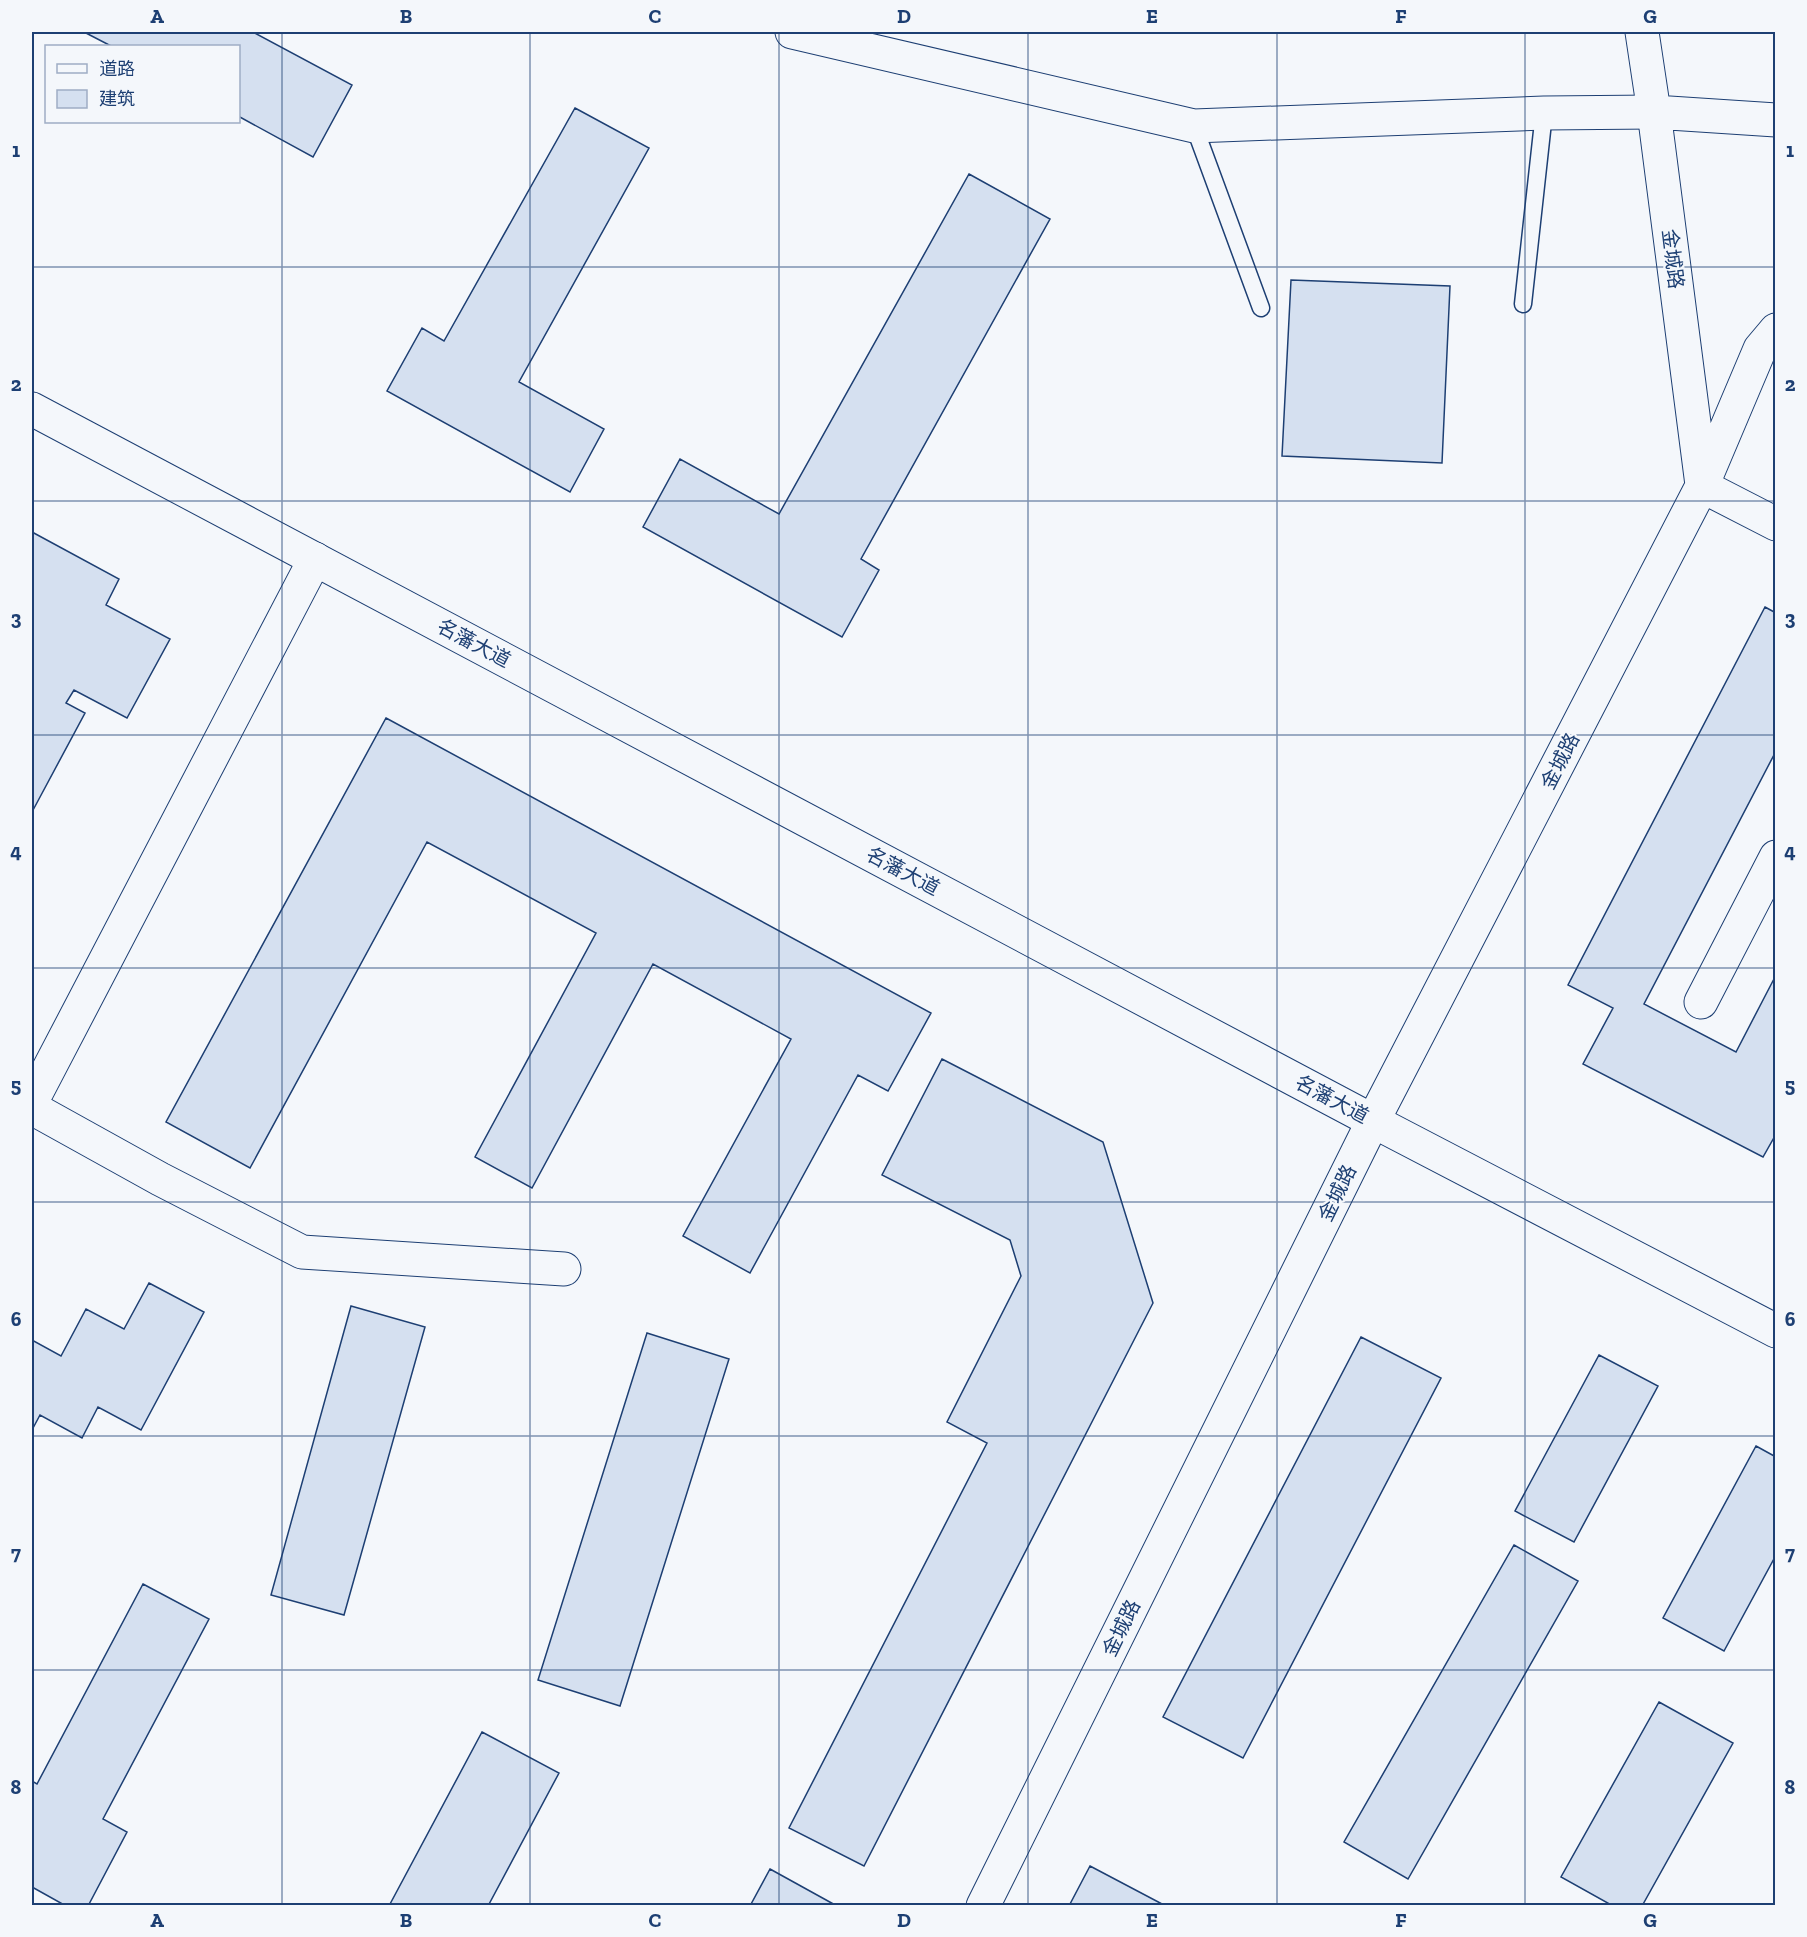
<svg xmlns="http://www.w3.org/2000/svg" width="1807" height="1937" font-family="'Zilla Slab','Noto Sans SC',serif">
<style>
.building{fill:#d5e0f0;stroke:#1d3f73;stroke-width:1.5}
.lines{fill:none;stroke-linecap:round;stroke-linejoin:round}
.lane-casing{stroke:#1d3f73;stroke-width:19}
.street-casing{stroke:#1d3f73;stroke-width:35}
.secondary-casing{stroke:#1d3f73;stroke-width:35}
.primary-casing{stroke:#1d3f73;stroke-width:35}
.lane{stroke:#f4f7fb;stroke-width:16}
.street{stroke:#f4f7fb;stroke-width:33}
.secondary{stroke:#f4f7fb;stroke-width:33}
.primary{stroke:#f4f7fb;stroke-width:33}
.grid{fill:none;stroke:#1d3f73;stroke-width:1.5;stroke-opacity:0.55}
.labels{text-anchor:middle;stroke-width:4.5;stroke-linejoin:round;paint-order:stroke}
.street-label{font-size:20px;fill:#1d3f73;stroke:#f4f7fb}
.neatline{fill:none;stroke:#1d3f73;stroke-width:2}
.grid-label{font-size:20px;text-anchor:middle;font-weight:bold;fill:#1d3f73}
</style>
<rect width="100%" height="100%" fill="#f4f7fb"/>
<!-- building -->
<path class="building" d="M 84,32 L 253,32 L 352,85 L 313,157 L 238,116 L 238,46 L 111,46 Z
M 575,108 L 649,148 L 519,382 L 604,429 L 570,492 L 387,391 L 422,328 L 444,341 Z
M 969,174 L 1050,219 L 861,559 L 879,570 L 842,637 L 643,527 L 680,459 L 779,514 Z
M 1291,280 L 1450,286 L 1442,463 L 1282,456 Z
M 32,532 L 119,579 L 106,605 L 170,639 L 127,718 L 74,690 L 66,703 L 85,713 L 32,812 Z
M 1765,607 L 1776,613 L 1776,751 L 1644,1004 L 1736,1052 L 1776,975 L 1776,1134 L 1763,1157 L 1583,1064 L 1613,1008 L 1568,985 Z
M 386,718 L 931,1013 L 888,1091 L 858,1075 L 750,1273 L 683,1236 L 791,1039 L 653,964 L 532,1188 L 475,1157 L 596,933 L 427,842 L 250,1168 L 166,1122 Z
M 942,1059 L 1103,1142 L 1153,1303 L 864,1866 L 789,1828 L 987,1443 L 947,1422 L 1021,1276 L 1010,1240 L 882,1175 Z
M 149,1283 L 204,1312 L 141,1430 L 98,1407 L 82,1438 L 40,1415 L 32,1430 L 32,1340 L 61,1356 L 86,1309 L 124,1329 Z
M 351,1306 L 425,1327 L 344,1615 L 271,1595 Z
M 647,1333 L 729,1359 L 620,1706 L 538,1680 Z
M 1361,1337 L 1441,1378 L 1243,1758 L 1163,1717 Z
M 1599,1355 L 1658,1386 L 1574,1542 L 1515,1511 Z
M 1756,1446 L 1776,1457 L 1776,1555 L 1724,1651 L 1663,1618 Z
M 1514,1545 L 1578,1581 L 1408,1879 L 1344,1842 Z
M 143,1584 L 209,1619 L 103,1819 L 127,1832 L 88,1906 L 66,1906 L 32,1887 L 32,1781 L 37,1784 Z
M 1659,1702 L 1733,1743 L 1642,1906 L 1613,1906 L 1561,1877 Z
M 482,1732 L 559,1773 L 488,1906 L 389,1906 Z
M 1090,1866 L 1164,1905 L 1164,1906 L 1069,1906 Z
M 770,1869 L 837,1906 L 750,1906 Z"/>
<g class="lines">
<!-- lane casing -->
<g class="lane-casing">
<path id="lane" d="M 1194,126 L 1261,308
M 1523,304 L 1544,113"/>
</g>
<!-- street casing -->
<g class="street-casing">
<path id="street" d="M 792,32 L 1194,126 L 1544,113 L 1654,112
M 1702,486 L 1776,524
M 1701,1002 L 1776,857
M 32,1101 L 315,559
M 32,1108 L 160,1179 L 302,1252 L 564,1269"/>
</g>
<!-- secondary casing -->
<g class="secondary-casing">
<path id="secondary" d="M 983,1906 L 1373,1121 L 1776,1331"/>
</g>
<!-- primary casing -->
<g class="primary-casing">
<path id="primary" d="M 1642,32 L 1654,112 L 1702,485
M 1654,112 L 1776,120
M 32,409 L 1373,1121 L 1702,486 L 1760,349 L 1776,330"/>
</g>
<!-- lane -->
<use href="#lane" class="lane"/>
<!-- street -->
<use href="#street" class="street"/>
<!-- secondary -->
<use href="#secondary" class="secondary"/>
<!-- primary -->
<use href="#primary" class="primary"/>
</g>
<!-- grid -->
<path class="grid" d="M 282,32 L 282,1906M 530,32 L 530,1906M 779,32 L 779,1906M 1028,32 L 1028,1906M 1277,32 L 1277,1906M 1525,32 L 1525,1906M 32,267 L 1776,267M 32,501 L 1776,501M 32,735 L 1776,735M 32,968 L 1776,968M 32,1202 L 1776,1202M 32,1436 L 1776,1436M 32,1670 L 1776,1670"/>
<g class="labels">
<!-- street labels -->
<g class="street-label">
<text transform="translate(1673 259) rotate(83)" y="7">金城路</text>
<text transform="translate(474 643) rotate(28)" y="7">名藩大道</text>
<text transform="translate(1560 761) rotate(-63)" y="7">金城路</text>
<text transform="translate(903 871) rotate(28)" y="7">名藩大道</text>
<text transform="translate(1332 1099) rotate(28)" y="7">名藩大道</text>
<text transform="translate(1337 1193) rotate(-64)" y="7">金城路</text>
<text transform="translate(1121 1628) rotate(-64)" y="7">金城路</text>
</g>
</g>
<!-- border -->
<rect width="1807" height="1937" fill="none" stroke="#f4f7fb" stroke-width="66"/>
<!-- legend -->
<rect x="45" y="45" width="195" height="78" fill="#f4f7fb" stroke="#9eadc5" stroke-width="1.5"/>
<rect x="57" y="64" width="30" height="9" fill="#f4f7fb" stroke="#9eadc5" stroke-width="1.5"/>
<text x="99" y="75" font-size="18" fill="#1d3f73">道路</text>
<rect x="57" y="90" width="30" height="18" fill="#d5e0f0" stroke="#9eadc5" stroke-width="1.5"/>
<text x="99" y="105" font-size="18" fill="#1d3f73">建筑</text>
<rect x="33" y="33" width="1741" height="1871" class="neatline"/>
<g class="grid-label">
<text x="157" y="23">A</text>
<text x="406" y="23">B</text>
<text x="655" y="23">C</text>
<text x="904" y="23">D</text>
<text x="1152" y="23">E</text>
<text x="1401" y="23">F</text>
<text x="1650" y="23">G</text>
<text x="16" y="157">1</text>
<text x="1790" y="157">1</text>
<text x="16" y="391">2</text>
<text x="1790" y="391">2</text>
<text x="16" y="625">3</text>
<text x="1790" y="625">3</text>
<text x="16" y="858">4</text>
<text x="1790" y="858">4</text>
<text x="16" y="1092">5</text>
<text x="1790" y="1092">5</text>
<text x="16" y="1326">6</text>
<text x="1790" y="1326">6</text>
<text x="16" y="1560">7</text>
<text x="1790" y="1560">7</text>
<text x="16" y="1794">8</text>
<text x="1790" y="1794">8</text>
<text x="157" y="1927">A</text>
<text x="406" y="1927">B</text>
<text x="655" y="1927">C</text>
<text x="904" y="1927">D</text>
<text x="1152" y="1927">E</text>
<text x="1401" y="1927">F</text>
<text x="1650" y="1927">G</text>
</g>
</svg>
